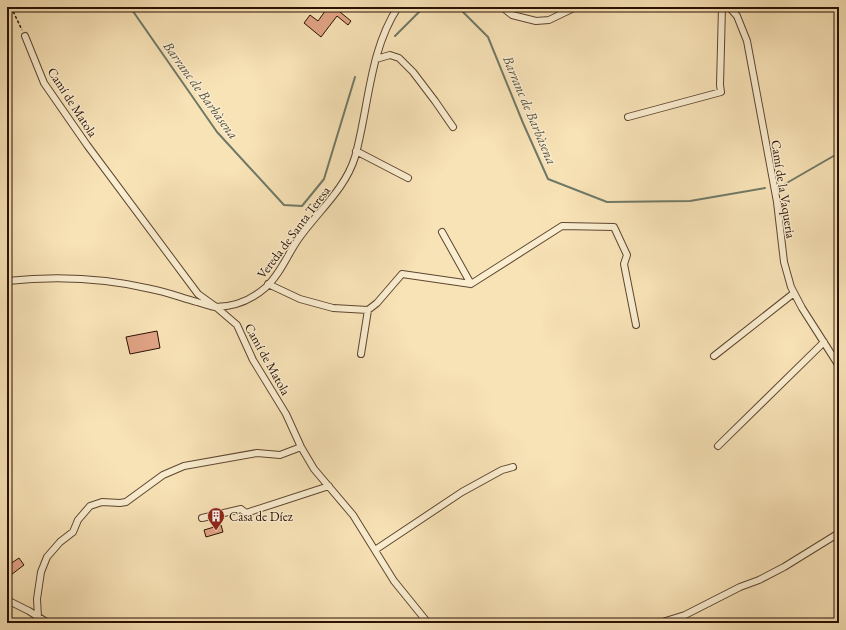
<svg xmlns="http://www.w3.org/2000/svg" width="846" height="630" font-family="'EB Garamond',serif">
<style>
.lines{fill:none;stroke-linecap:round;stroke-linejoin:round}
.stream{stroke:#6f7967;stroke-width:2}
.building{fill:#e2a587;stroke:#291103}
.minor-casing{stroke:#5d4630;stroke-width:8}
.path{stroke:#291103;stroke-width:1.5;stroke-dasharray:3 2;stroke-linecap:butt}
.minor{stroke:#faedd0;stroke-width:6}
.labels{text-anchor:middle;stroke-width:3;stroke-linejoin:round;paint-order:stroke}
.street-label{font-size:13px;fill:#291103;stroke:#faedd0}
.poi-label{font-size:13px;fill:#291103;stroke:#faedd0;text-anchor:start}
.water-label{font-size:14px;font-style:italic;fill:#524e3d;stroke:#faedd0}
</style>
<rect width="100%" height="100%" fill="#f8e3b7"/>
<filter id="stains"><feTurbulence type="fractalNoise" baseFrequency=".005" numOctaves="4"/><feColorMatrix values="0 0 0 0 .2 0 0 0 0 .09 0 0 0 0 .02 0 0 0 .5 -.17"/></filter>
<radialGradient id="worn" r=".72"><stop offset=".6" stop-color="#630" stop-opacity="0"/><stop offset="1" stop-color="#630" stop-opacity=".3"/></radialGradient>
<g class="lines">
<!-- stream -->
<path class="stream" d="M 130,7 L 217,132 L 284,205 L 302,206 L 324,179 L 355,77
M 458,7 L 488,37 L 523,123 L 548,179 L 607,202 L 690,201 L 765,188
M 395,36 L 424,7
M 785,184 L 837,154 L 839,151"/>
</g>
<!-- building -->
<path class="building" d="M 328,7 L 336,7 L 341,11 L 340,12 L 351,21 L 348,25 L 337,16 L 321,37 L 304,23 L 310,15 L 318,21 Z
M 157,331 L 160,348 L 130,354 L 126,337 Z
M 221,525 L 223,532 L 206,537 L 204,530 Z
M 19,558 L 24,565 L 7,578 L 7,566 Z"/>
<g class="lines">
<!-- minor casing -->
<g class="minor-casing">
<path id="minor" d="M 502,7 L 512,15 L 536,21 L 549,20 L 576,7
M 729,7 L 737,16 L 747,41 L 777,202 L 784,262 L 791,287 L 802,308 L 839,366
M 366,8 L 368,7
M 25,36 L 44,83 L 87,145 L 198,294 L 216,307 L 237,325 L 253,360 L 286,414 L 301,447 L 314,469 L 353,515 L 394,581 L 428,623
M 376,59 L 390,55 L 399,58 L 413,72 L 435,101 L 453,127
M 628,117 L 721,92 L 720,85 L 722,7
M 356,151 L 408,178
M 442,232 L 471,284
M 7,281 C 54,276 105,278 151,289 C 167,292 182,298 197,302 C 203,304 209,306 215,307 C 233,307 251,300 265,288 C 279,276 287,256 297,241 C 316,213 345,190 355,157 C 369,107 369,51 398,7
M 268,284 L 300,299 L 333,308 L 368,310 L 377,303 L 402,274 L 471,284 L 562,226 L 614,227 L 627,255 L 624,264 L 636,325
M 361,354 L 368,310
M 714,356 L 794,293
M 718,446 L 824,342
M 202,518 L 241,509 L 246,513 L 329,486
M 375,550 L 462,492 L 502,470 L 513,467
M 7,600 L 29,611 L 48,623
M 38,617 L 37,599 L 41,572 L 47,557 L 60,542 L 73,532 L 78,520 L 90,506 L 102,502 L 120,503 L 126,502 L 163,475 L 184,466 L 257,453 L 280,455 L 301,447
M 659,623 L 685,615 L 740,587 L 759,580 L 784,567 L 839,533"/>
</g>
<!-- path -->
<path class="path" d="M 11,7 L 22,30"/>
<!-- minor -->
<use href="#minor" class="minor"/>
</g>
<!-- icons -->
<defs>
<g id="building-pin" transform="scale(0.9)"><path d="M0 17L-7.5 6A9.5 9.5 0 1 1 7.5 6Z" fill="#8f2418" stroke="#faedd0"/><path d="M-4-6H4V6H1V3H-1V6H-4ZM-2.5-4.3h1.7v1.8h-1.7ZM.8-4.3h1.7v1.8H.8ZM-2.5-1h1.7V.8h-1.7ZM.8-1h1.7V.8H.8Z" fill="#fff"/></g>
</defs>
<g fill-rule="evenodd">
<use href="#building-pin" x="216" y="516"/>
</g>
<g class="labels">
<!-- street labels -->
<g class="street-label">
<text transform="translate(73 102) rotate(57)" y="5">Camí de Matola</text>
<text transform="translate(784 189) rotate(81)" y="5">Camí de la Vaqueria</text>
<text transform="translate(293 232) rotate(-53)" y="5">Vereda de Santa Teresa</text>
<text transform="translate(268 359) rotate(61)" y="5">Camí de Matola</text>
</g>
<!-- poi labels -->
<g class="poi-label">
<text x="229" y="521">Casa de Díez</text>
</g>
<!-- water labels -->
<g class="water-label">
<text transform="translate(201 90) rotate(54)" y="5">Barranc de Barbàsena</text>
<text transform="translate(530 110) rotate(67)" y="5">Barranc de Barbàsena</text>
</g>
</g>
<!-- margin -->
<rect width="846" height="630" fill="none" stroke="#f8e3b7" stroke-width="24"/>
<rect x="8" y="8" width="830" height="614" fill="none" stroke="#291103" stroke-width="2"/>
<rect x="12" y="12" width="822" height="606" fill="none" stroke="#291103"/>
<rect width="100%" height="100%" filter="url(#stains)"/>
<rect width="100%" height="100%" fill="url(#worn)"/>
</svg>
